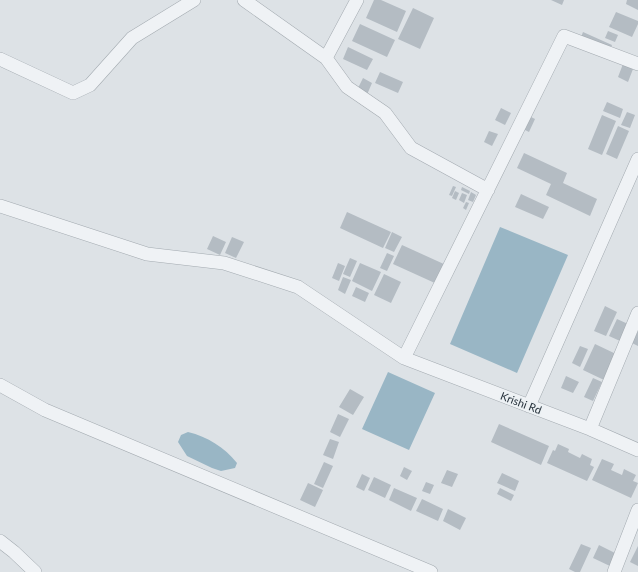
<svg xmlns="http://www.w3.org/2000/svg" width="638" height="572" font-family="Lato,sans-serif">
<style>
.water{fill:#99b6c5}
.building{fill:#b4bcc3}
.lines{fill:none;stroke-linecap:round;stroke-linejoin:round}
.street-casing{stroke:#a3aab0;stroke-width:14}
.street{stroke:#eff2f5;stroke-width:13}
.labels{text-anchor:middle;stroke-width:3.5;stroke-linejoin:round;paint-order:stroke}
.street-label{font-size:11px;fill:#27323c;stroke:#ecf1f4}
</style>
<rect width="100%" height="100%" fill="#dde2e6"/>
<!-- water -->
<path class="water" d="M 500,227 L 568,255 L 517,373 L 450,344 Z
M 388,372 L 435,393 L 409,450 L 362,429 Z
M 188,432 C 208,437 224,447 237,463 L 235,468 L 221,471 L 212,468 L 187,456 L 178,442 L 181,435 Z"/>
<!-- building -->
<path class="building" d="M 374,0 L 381,0 L 406,11 L 397,32 L 366,18 Z
M 551,0 L 564,0 L 562,5 Z
M 627,0 L 638,0 L 638,10 L 626,4 Z
M 413,8 L 434,18 L 420,49 L 398,39 Z
M 616,12 L 638,21 L 638,24 L 632,37 L 609,27 Z
M 360,24 L 395,40 L 387,57 L 352,41 Z
M 608,31 L 618,35 L 615,42 L 605,38 Z
M 583,32 L 612,45 L 609,52 L 580,40 Z
M 348,47 L 373,59 L 367,70 L 343,59 Z
M 623,64 L 633,69 L 628,82 L 618,77 Z
M 380,72 L 403,82 L 398,93 L 375,83 Z
M 363,78 L 372,83 L 366,97 L 356,92 Z
M 607,102 L 623,109 L 620,118 L 603,111 Z
M 501,108 L 511,113 L 505,125 L 495,120 Z
M 627,112 L 635,115 L 630,128 L 621,125 Z
M 527,115 L 535,119 L 529,132 L 521,128 Z
M 602,115 L 616,121 L 602,155 L 588,149 Z
M 618,126 L 629,131 L 617,159 L 606,154 Z
M 489,131 L 498,134 L 492,146 L 484,142 Z
M 524,153 L 567,173 L 563,183 L 597,199 L 590,216 L 546,195 L 551,184 L 517,168 Z
M 453,186 L 456,187 L 452,196 L 449,195 Z
M 462,187 L 470,191 L 469,194 L 461,190 Z
M 455,191 L 459,193 L 456,200 L 452,198 Z
M 471,192 L 476,195 L 473,202 L 468,200 Z
M 462,193 L 467,195 L 464,203 L 459,200 Z
M 521,194 L 549,207 L 543,219 L 515,207 Z
M 466,202 L 469,203 L 466,210 L 463,208 Z
M 347,212 L 391,232 L 383,248 L 340,228 Z
M 392,232 L 402,237 L 394,252 L 385,248 Z
M 213,236 L 226,242 L 220,255 L 207,249 Z
M 232,237 L 244,242 L 236,258 L 225,253 Z
M 402,245 L 446,265 L 437,284 L 393,264 Z
M 387,253 L 394,256 L 387,271 L 380,268 Z
M 350,258 L 357,261 L 350,277 L 343,274 Z
M 338,263 L 345,266 L 339,281 L 332,278 Z
M 360,263 L 381,272 L 372,291 L 352,281 Z
M 384,274 L 401,282 L 391,303 L 374,295 Z
M 343,277 L 351,280 L 345,294 L 338,290 Z
M 356,287 L 369,293 L 365,302 L 352,296 Z
M 605,306 L 617,312 L 606,336 L 594,331 Z
M 617,319 L 628,324 L 620,341 L 609,336 Z
M 638,331 L 638,346 L 632,343 Z
M 595,344 L 616,354 L 604,380 L 583,370 Z
M 580,346 L 588,349 L 580,367 L 572,363 Z
M 566,376 L 579,382 L 573,393 L 561,388 Z
M 593,378 L 602,382 L 593,401 L 584,397 Z
M 350,389 L 364,397 L 353,415 L 339,407 Z
M 338,414 L 349,419 L 340,437 L 330,432 Z
M 499,424 L 549,446 L 541,465 L 491,442 Z
M 330,439 L 339,442 L 333,459 L 323,455 Z
M 558,444 L 569,449 L 568,452 L 580,458 L 582,454 L 592,459 L 590,465 L 594,467 L 587,481 L 547,463 L 553,450 L 555,451 Z
M 602,459 L 614,464 L 611,470 L 622,475 L 624,469 L 636,475 L 633,481 L 638,483 L 631,498 L 592,480 Z
M 324,462 L 333,466 L 323,488 L 314,484 Z
M 404,467 L 412,471 L 407,480 L 400,476 Z
M 447,470 L 458,474 L 452,487 L 441,483 Z
M 502,473 L 519,481 L 515,491 L 497,483 Z
M 362,474 L 370,478 L 364,491 L 356,487 Z
M 374,477 L 391,485 L 385,498 L 368,490 Z
M 426,482 L 434,485 L 430,494 L 422,491 Z
M 308,483 L 323,490 L 315,507 L 300,500 Z
M 394,488 L 417,498 L 411,511 L 389,500 Z
M 500,488 L 514,495 L 511,501 L 497,494 Z
M 422,499 L 443,509 L 438,521 L 416,511 Z
M 448,509 L 466,518 L 460,530 L 443,521 Z
M 581,544 L 591,548 L 580,572 L 575,572 L 569,569 Z
M 599,545 L 617,554 L 612,567 L 593,558 Z
M 638,546 L 638,566 L 630,562 Z"/>
<g class="lines">
<!-- street casing -->
<g class="street-casing">
<path id="street" d="M 244,0 L 326,58 L 357,0
M 326,58 L 347,87 L 385,113 L 411,148 L 488,190
M 0,59 L 73,93 L 90,85 L 132,38 L 194,0
M 0,206 L 147,254 L 224,263 L 298,287 L 404,358 L 564,36 L 638,64
M 404,358 L 590,429 L 638,450
M 0,385 L 45,410 L 431,572
M 529,406 L 638,159
M 590,429 L 638,313
M 0,541 L 14,552 L 35,572
M 614,572 L 638,510"/>
</g>
<!-- street -->
<use href="#street" class="street"/>
</g>
<g class="labels">
<!-- street labels -->
<g class="street-label">
<text transform="translate(521 403) rotate(21)" y="4">Krishi Rd</text>
</g>
</g>
</svg>
